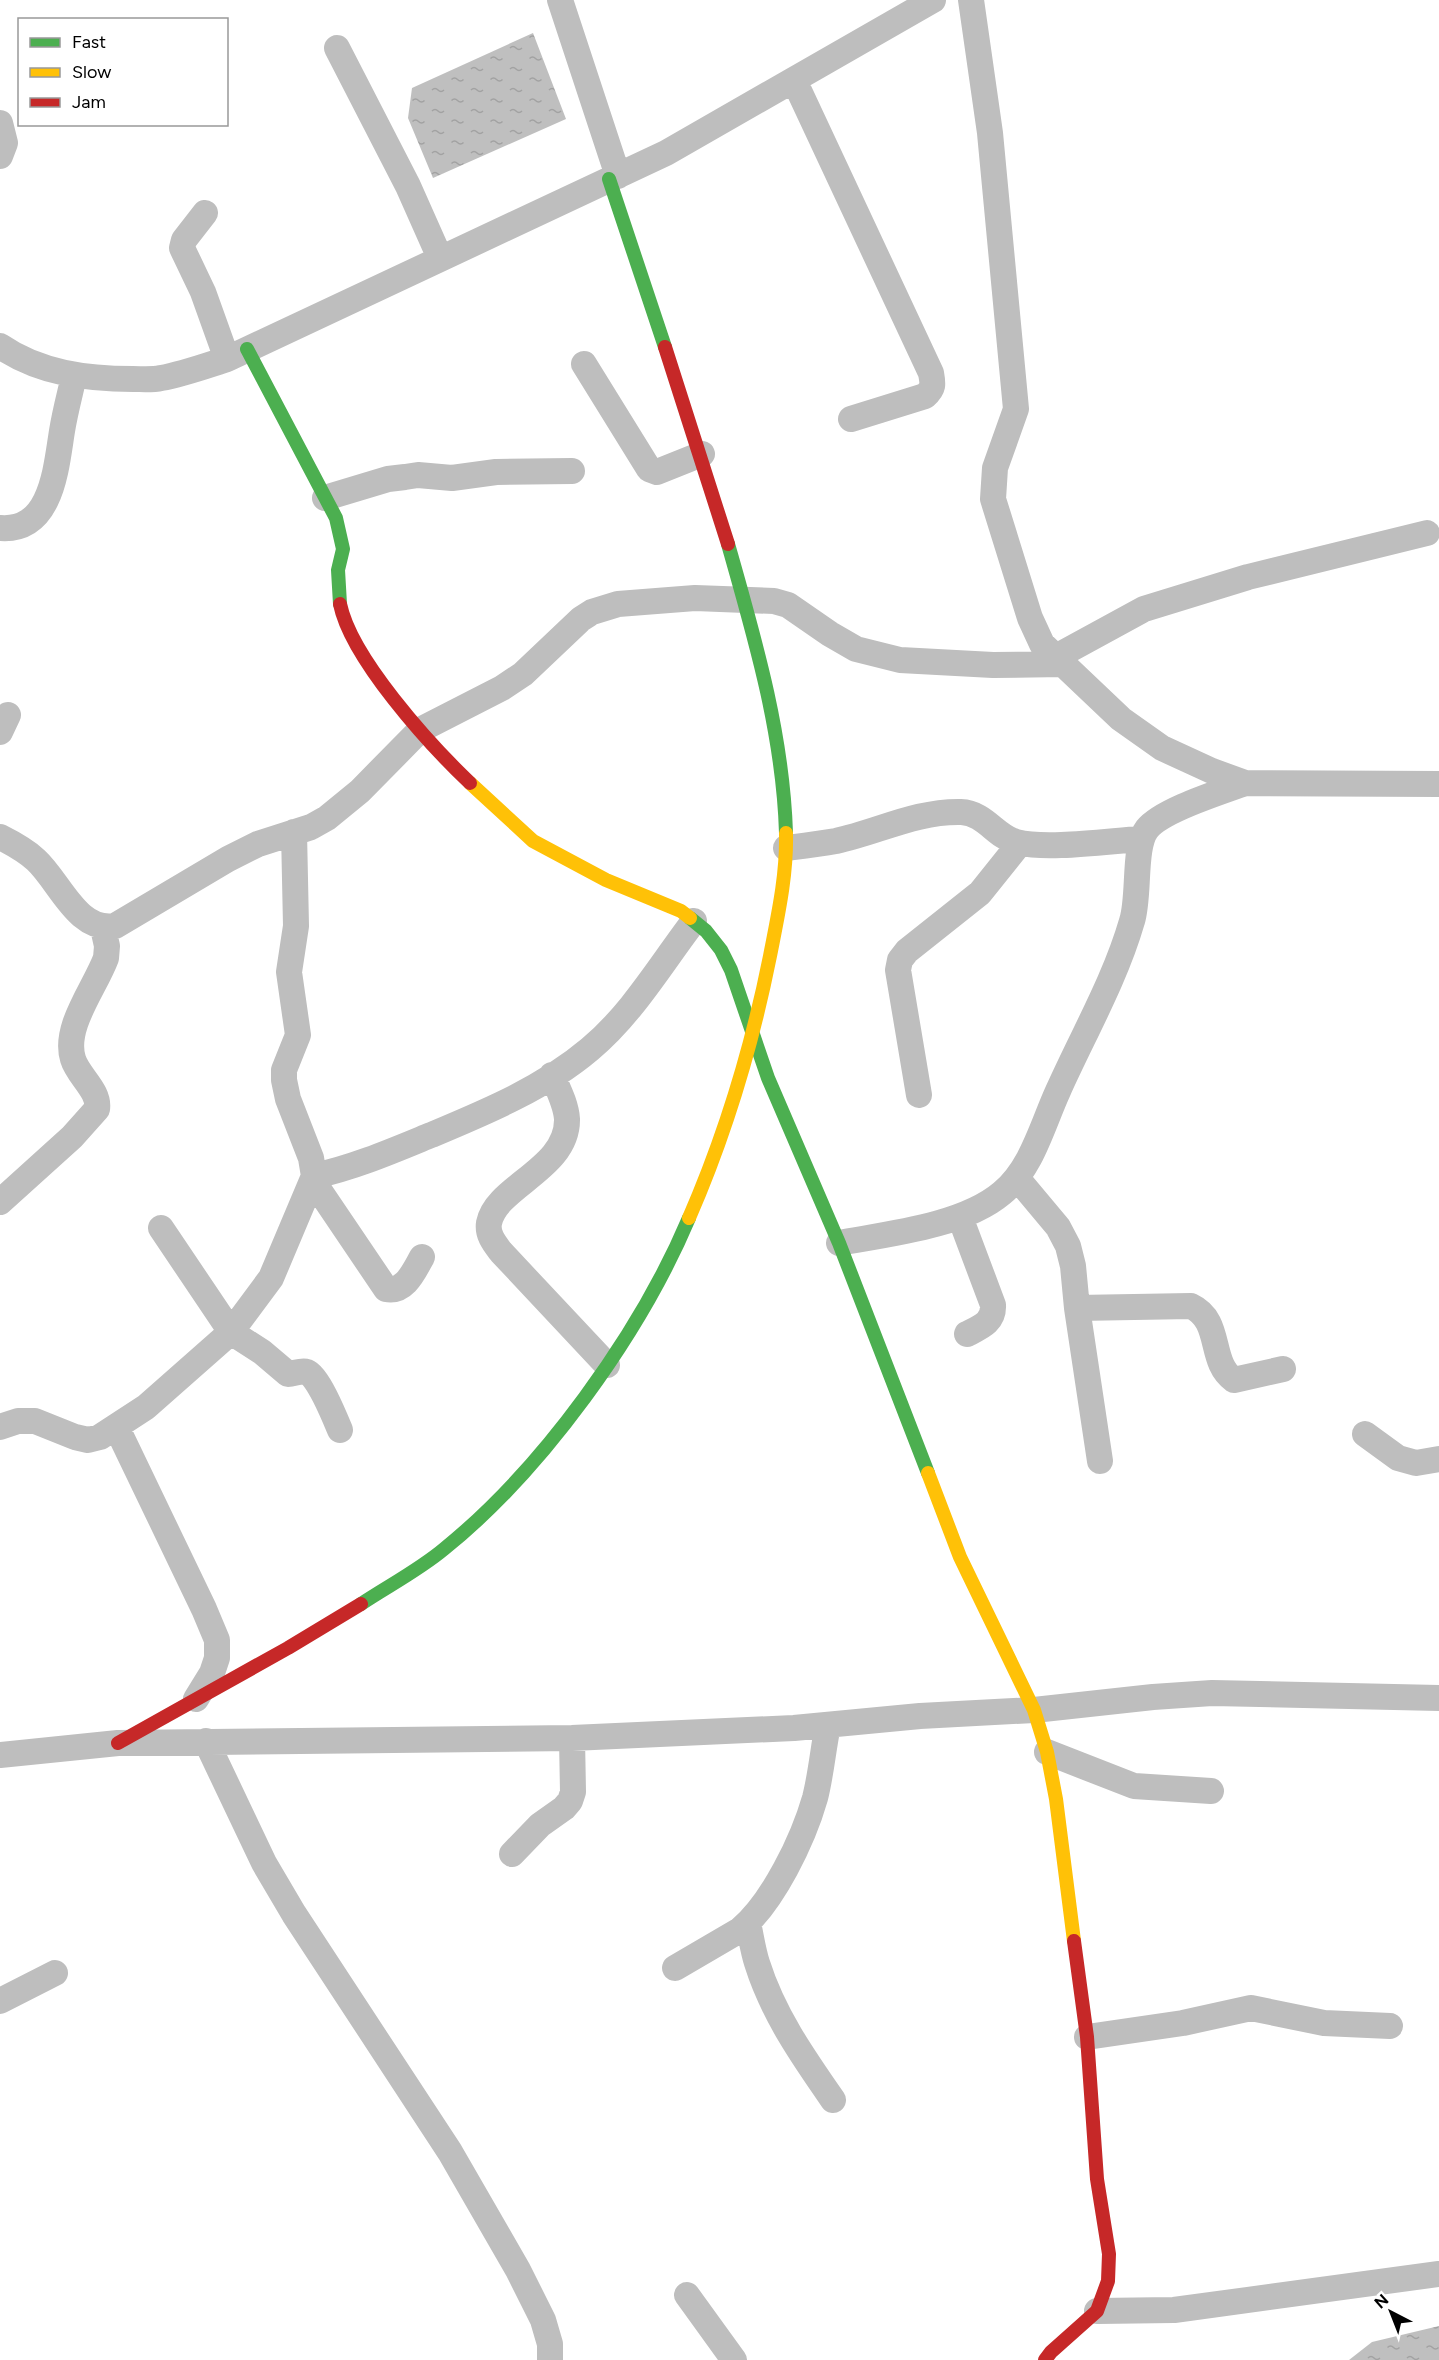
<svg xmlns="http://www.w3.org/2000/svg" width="1439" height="2360" font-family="Figtree,sans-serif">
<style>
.water{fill:url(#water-ripples)}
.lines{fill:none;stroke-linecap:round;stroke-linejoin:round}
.street{stroke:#bebebe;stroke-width:26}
.fast{stroke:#4caf50;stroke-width:14}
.slow{stroke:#ffc107;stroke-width:14}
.jam{stroke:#c62828;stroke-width:14}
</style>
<defs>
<pattern id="water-ripples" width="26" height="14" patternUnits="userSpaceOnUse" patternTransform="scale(1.5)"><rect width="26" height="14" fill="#bfbfbf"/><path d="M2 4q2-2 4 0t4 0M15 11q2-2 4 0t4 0" fill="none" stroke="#a2a2a2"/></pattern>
</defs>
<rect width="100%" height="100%" fill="#fff"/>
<!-- water -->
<path class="water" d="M 533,33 L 566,119 L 433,178 L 408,118 L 412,88 Z
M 1439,2326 L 1439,2360 L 1349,2360 L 1372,2342 Z"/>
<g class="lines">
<!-- street -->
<path class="street" d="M 560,0 L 618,176
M 971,0 L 990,133 L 1016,409 L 995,468 L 993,499 L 1030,618 L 1042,644 L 1121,719 L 1162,748 L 1212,771 L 1245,783 L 1439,784
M 337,48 L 408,186 L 440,258
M 794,80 L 931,373 C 933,384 934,388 925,396 L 851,419
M 0,123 L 5,143 L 0,156
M 205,213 L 184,240 L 182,248 L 203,292 L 227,359
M 0,346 C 39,373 87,379 133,379 C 142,379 152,380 161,378 C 183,374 205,366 227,359 L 666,153 L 933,0
M 584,364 L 649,469 L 657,472 L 702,454
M 325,498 L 388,479 L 405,477 L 418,475 L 452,478 L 496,472 L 572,471
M 0,528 C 52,532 56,468 62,431 C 65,412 70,394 74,376
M 1056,657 L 1144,609 L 1248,577 L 1427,533
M 0,732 L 8,715
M 0,837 C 12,843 25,850 36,860 C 60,882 77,932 115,926 L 228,859 L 258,844 L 311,827 L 327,818 L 360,791 L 420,730 L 502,688 L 523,674 L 581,619 L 592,612 L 618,604 L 695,598 L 774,601 L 788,605 L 830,634 L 856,649 L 900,660 L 993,665 L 1063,664
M 786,848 C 802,846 819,844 836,841 C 878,832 916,811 961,812 C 985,813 995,836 1016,842 C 1046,850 1108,841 1140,839
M 552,1075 C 558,1089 566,1104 567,1119 C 568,1169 496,1186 489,1223 C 487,1235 495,1244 501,1252 L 607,1365
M 919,1095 L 898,970 L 900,960 L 907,951 L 980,893 L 1020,843
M 314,1176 C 355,1167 392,1151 431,1135 C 486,1112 544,1088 590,1049 C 632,1014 661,964 694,921
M 1017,1178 L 1058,1227 L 1068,1246 L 1073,1266 L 1077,1308 L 1100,1461
M 313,1181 L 386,1289 C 405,1293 414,1271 422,1257
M 0,1202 L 72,1137 L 97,1109 C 100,1091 78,1076 73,1059 C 63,1027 95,988 106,958 L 107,946 L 103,928
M 960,1217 L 993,1305 C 994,1322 981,1327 967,1334
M 161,1228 L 231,1332 L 262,1352 L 288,1374 C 294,1374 301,1370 307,1372 C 318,1376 335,1418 340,1430
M 839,1243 C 888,1234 963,1226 1002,1193 C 1032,1168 1042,1126 1058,1091 C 1083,1035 1115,980 1132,921 C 1140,896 1133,847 1147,829 C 1162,810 1221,792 1245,783
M 1077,1308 L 1191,1306 C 1223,1321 1208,1362 1234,1380 L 1283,1369
M 0,1427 L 18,1421 L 35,1421 L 75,1437 L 88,1440 L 100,1437 L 146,1407 L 231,1332 L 271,1278 L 314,1176 L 311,1158 L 288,1099 L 284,1080 L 284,1070 L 298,1035 L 289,972 L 296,926 L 294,832
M 117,1428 L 204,1609 L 217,1640 L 217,1658 L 212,1673 L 196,1699
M 1365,1434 L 1398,1458 L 1416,1463 L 1439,1459
M 206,1741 L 264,1863 L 294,1914 L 450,2152 L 518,2270 L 543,2320 L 550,2344 L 550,2360
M 1047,1752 L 1134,1786 L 1211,1791
M 0,1755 L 118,1743 L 572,1738 L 794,1728 L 920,1716 L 1034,1710 L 1153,1697 L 1212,1693 L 1439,1698
M 512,1854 L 540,1825 L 564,1808 L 570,1801 L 573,1792 L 572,1738
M 748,1923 C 751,1936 753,1951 757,1963 C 773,2014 803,2057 833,2100
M 675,1968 L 740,1930 C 773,1902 803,1840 815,1798 C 821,1775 823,1749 828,1725
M 0,2001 L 55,1973
M 1087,2037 L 1183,2023 L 1251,2008 L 1324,2023 L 1390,2026
M 687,2295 L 734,2360
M 1097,2311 L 1174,2310 L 1439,2274"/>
<!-- fast -->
<path class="fast" d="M 609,179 L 665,347
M 247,349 L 336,518 L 343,549 L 338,570 L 340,604
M 728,544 C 755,639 783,734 786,833
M 690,918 L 706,931 L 721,950 L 731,970 L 768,1078 L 839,1243 L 928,1473
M 361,1604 C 388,1586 419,1570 444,1549 C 542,1470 640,1334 689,1218"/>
<!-- slow -->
<path class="slow" d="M 470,783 L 533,841 L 606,880 L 681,911 L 690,918
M 689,1218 C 726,1133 752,1046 770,956 C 778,915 787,875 786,833
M 928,1473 L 960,1557 L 1034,1710 L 1047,1752 L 1056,1799 L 1074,1941"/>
<!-- jam -->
<path class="jam" d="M 665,347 L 728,544
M 340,604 C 351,658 429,744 470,783
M 118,1743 L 288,1648 L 361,1604
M 1045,2360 L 1051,2352 L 1097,2311 L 1108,2281 L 1109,2254 L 1097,2179 L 1087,2037 L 1074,1941"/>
</g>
<!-- legend -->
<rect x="18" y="18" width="210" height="108" fill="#ffffff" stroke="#999999" stroke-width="1.5"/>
<rect x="30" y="38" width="30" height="9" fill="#4caf50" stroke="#999999" stroke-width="1.5"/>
<text x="72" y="48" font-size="18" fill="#000000">Fast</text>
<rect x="30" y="68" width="30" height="9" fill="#ffc107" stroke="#999999" stroke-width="1.5"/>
<text x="72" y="78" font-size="18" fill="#000000">Slow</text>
<rect x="30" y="98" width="30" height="9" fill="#c62828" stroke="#999999" stroke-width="1.5"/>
<text x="72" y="108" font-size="18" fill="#000000">Jam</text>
<!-- north arrow -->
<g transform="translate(1391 2312) rotate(318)" stroke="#ffffff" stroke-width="4.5" paint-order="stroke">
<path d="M0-4.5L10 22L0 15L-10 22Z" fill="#000000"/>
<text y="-9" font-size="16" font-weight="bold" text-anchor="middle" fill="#000000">N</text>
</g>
</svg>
